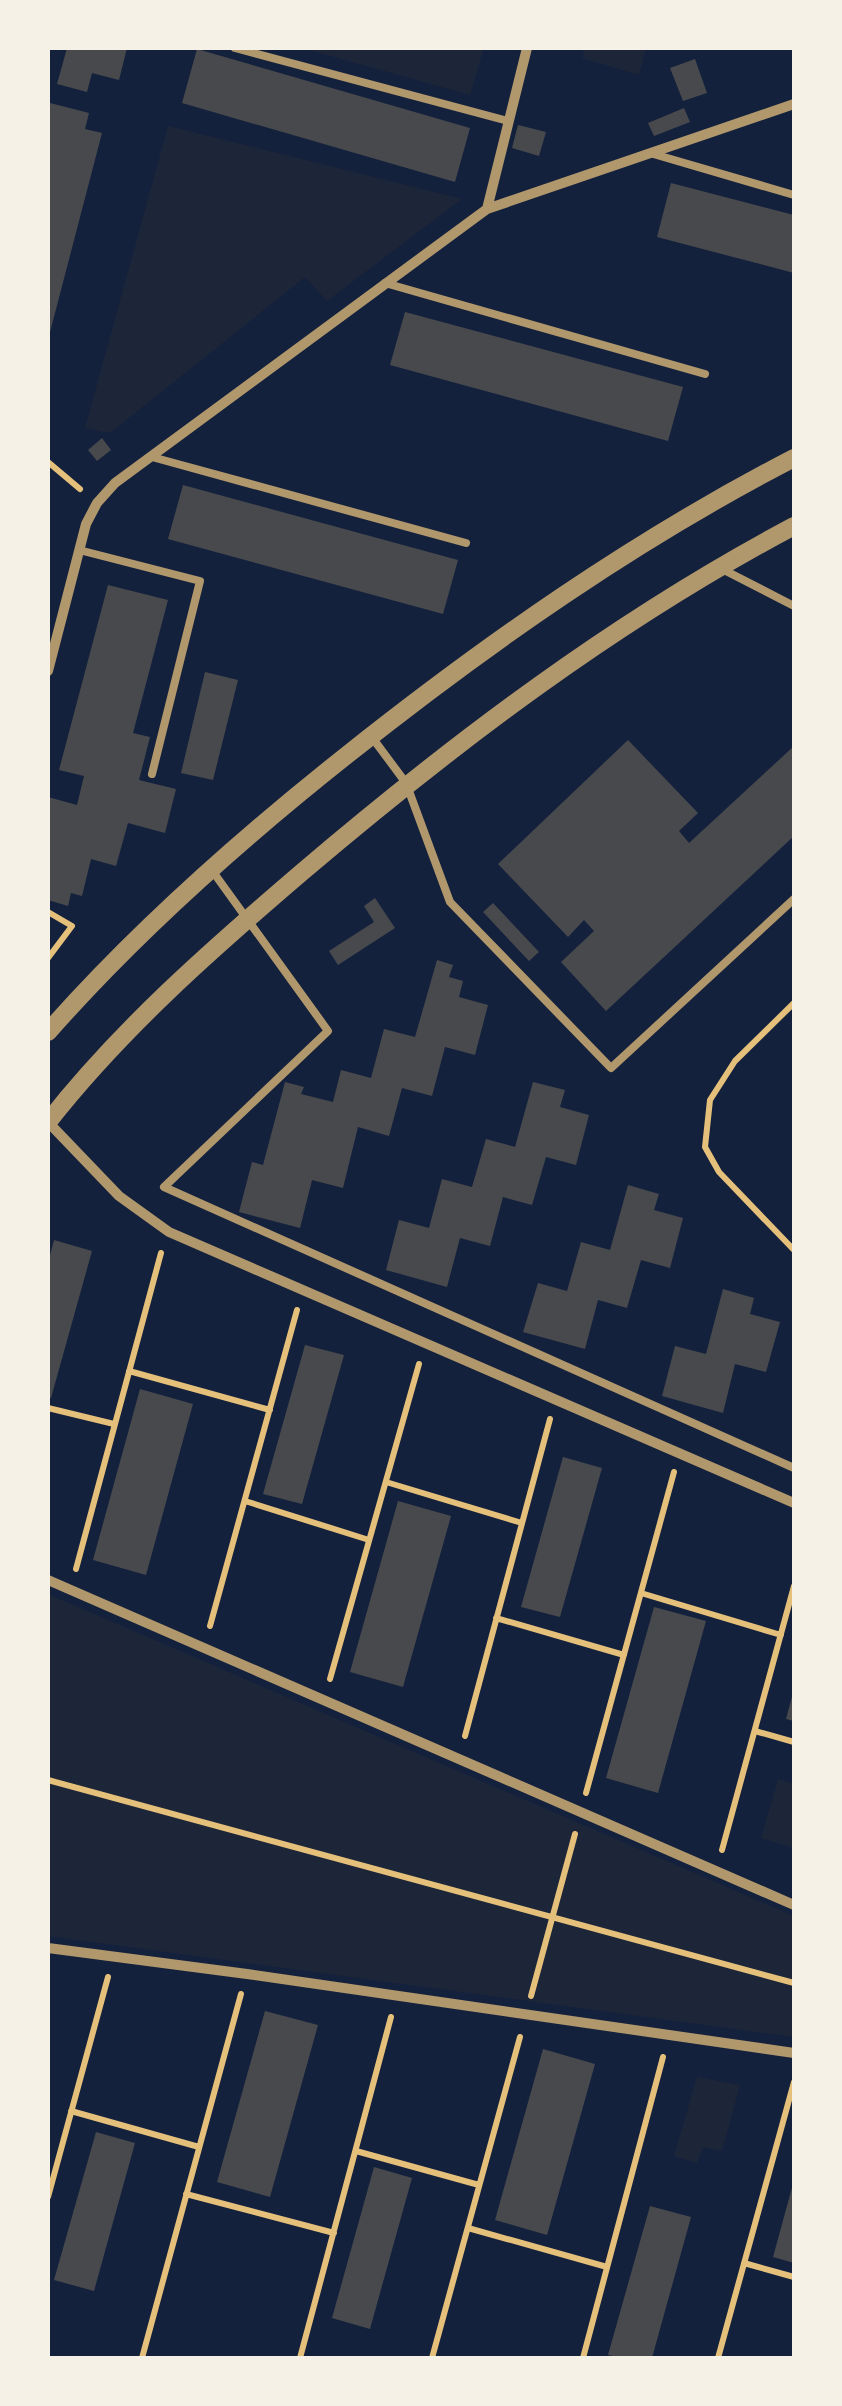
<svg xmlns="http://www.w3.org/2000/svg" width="842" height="2406" font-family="Barlow,sans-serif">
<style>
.green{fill:#1d2539}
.building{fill:#48494c}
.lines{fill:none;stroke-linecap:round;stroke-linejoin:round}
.path{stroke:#e5c07b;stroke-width:6}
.service{stroke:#b1986c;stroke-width:8}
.minor{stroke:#b1986c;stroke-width:10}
.tertiary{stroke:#b1986c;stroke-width:18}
</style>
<rect width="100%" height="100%" fill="#14213d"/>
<!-- green -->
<path class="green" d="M 302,48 L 484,48 L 470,95 Z
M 585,48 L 646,48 L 639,75 L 582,58 Z
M 168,126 L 462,199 L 327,301 L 305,277 L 110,433 L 85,428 Z
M 48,1594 L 794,1916 L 794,2037 L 48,1936 Z
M 778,1779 L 794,1784 L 794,1848 L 761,1838 Z
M 697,2077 L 740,2085 L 722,2151 L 703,2147 L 697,2163 L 674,2156 Z"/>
<!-- building -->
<path class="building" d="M 67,48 L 127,48 L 119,80 L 92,73 L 87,92 L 57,84 Z
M 197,49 L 470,128 L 455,182 L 182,103 Z
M 695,59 L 707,93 L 683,101 L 670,68 Z
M 50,103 L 89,113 L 85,129 L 102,133 L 49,336 L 48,113 Z
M 684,108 L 690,122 L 654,136 L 648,123 Z
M 518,125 L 546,132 L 539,156 L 512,148 Z
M 671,183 L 794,215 L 794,273 L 657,237 Z
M 405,312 L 683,387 L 668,441 L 390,365 Z
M 102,438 L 111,450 L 97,461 L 88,450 Z
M 183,485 L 458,560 L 443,614 L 168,539 Z
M 108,585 L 168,600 L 133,733 L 150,737 L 139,780 L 176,789 L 165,833 L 128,823 L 116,866 L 91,859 L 82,896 L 71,893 L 68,906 L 48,900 L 48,797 L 77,805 L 84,776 L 59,770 Z
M 205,672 L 238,680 L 213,780 L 181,773 Z
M 628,740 L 698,813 L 679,831 L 689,843 L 794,746 L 794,836 L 606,1011 L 561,962 L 594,931 L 584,920 L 568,937 L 498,864 Z
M 375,898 L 395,928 L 338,965 L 329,951 L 374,922 L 364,906 Z
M 493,903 L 539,952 L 529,961 L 483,912 Z
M 437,960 L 453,965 L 449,977 L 463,981 L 459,997 L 488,1005 L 475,1055 L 445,1047 L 432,1096 L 402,1088 L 389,1136 L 358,1127 L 343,1188 L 312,1180 L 300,1228 L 239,1212 L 252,1162 L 263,1165 L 285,1082 L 304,1087 L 301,1094 L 333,1102 L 341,1070 L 371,1078 L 384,1029 L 415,1037 Z
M 533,1082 L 565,1090 L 560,1107 L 589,1115 L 576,1165 L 546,1157 L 532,1205 L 503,1197 L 490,1246 L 460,1238 L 447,1287 L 386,1270 L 399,1220 L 429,1228 L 442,1179 L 472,1187 L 486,1139 L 515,1147 Z
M 628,1185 L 659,1194 L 654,1210 L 683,1218 L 670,1268 L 641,1260 L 627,1308 L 598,1300 L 585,1349 L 523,1332 L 538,1283 L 567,1291 L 581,1242 L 610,1250 Z
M 54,1240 L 92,1251 L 51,1398 L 48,1397 L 48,1263 Z
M 723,1289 L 754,1298 L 750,1314 L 780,1322 L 766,1372 L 735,1364 L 723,1413 L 662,1396 L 675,1346 L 706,1354 Z
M 305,1345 L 344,1355 L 302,1504 L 263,1494 Z
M 140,1389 L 193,1404 L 146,1575 L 93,1560 Z
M 563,1457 L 602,1468 L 560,1617 L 521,1607 Z
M 398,1501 L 451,1516 L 403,1687 L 350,1672 Z
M 654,1607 L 706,1621 L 658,1793 L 606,1778 Z
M 793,1693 L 794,1693 L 794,1721 L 786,1719 Z
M 265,2011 L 318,2025 L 270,2197 L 217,2182 Z
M 543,2049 L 595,2064 L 547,2235 L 495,2220 Z
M 96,2132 L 135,2143 L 94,2291 L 54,2280 Z
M 374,2167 L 412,2178 L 370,2329 L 332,2318 Z
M 793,2184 L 794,2184 L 794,2263 L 773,2257 Z
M 650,2206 L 691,2217 L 652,2358 L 621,2358 L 608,2355 Z"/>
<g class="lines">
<!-- path -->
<path class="path" d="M 48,462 L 80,489
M 48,912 L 72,926 L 48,958
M 794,1003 L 735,1061 L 710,1100 L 705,1147 L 719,1172 L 794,1250
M 129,1371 L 270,1410
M 48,1408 L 114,1424
M 386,1482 L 522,1523
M 245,1501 L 369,1540
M 76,1569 L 161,1253
M 641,1593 L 781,1635
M 496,1618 L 624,1655
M 210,1626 L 297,1310
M 330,1679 L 419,1364
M 755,1731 L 794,1742
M 465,1736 L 550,1419
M 48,1780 L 794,1983
M 586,1793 L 674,1472
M 722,1850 L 794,1586
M 531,1996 L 575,1834
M 71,2111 L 199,2147
M 356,2151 L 479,2185
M 186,2194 L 334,2233
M 48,2197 L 108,1977
M 468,2228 L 607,2267
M 744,2263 L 794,2277
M 142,2358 L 241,1994
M 300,2358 L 391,2017
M 432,2358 L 520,2037
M 583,2358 L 663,2057
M 718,2358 L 794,2082"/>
<!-- service -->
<path class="service" d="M 235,48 L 508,121
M 650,153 L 794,195
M 385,283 L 705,374
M 152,457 L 466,543
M 79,550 L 200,581 L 152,774
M 720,568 L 794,606
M 371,736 L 406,783 L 450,902 L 611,1068 L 794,899
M 211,869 L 328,1031 L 164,1187 L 794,1468"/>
<!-- minor -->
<path class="minor" d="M 487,209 L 527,48
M 48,671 L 86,524 L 97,503 L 115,483 L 487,209 L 794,104
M 48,1122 L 119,1196 L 169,1232 L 794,1503
M 48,1580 L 794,1905
M 48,1948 L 247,1974 L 794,2053"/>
<!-- tertiary -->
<path class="tertiary" d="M 48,1032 C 138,930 241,839 347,755 C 488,643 635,540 794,458
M 48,1122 C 121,1029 211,950 301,873 C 455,742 615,621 794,526"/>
</g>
<!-- border -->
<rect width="842" height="2406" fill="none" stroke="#f6f1e7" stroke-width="100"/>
</svg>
